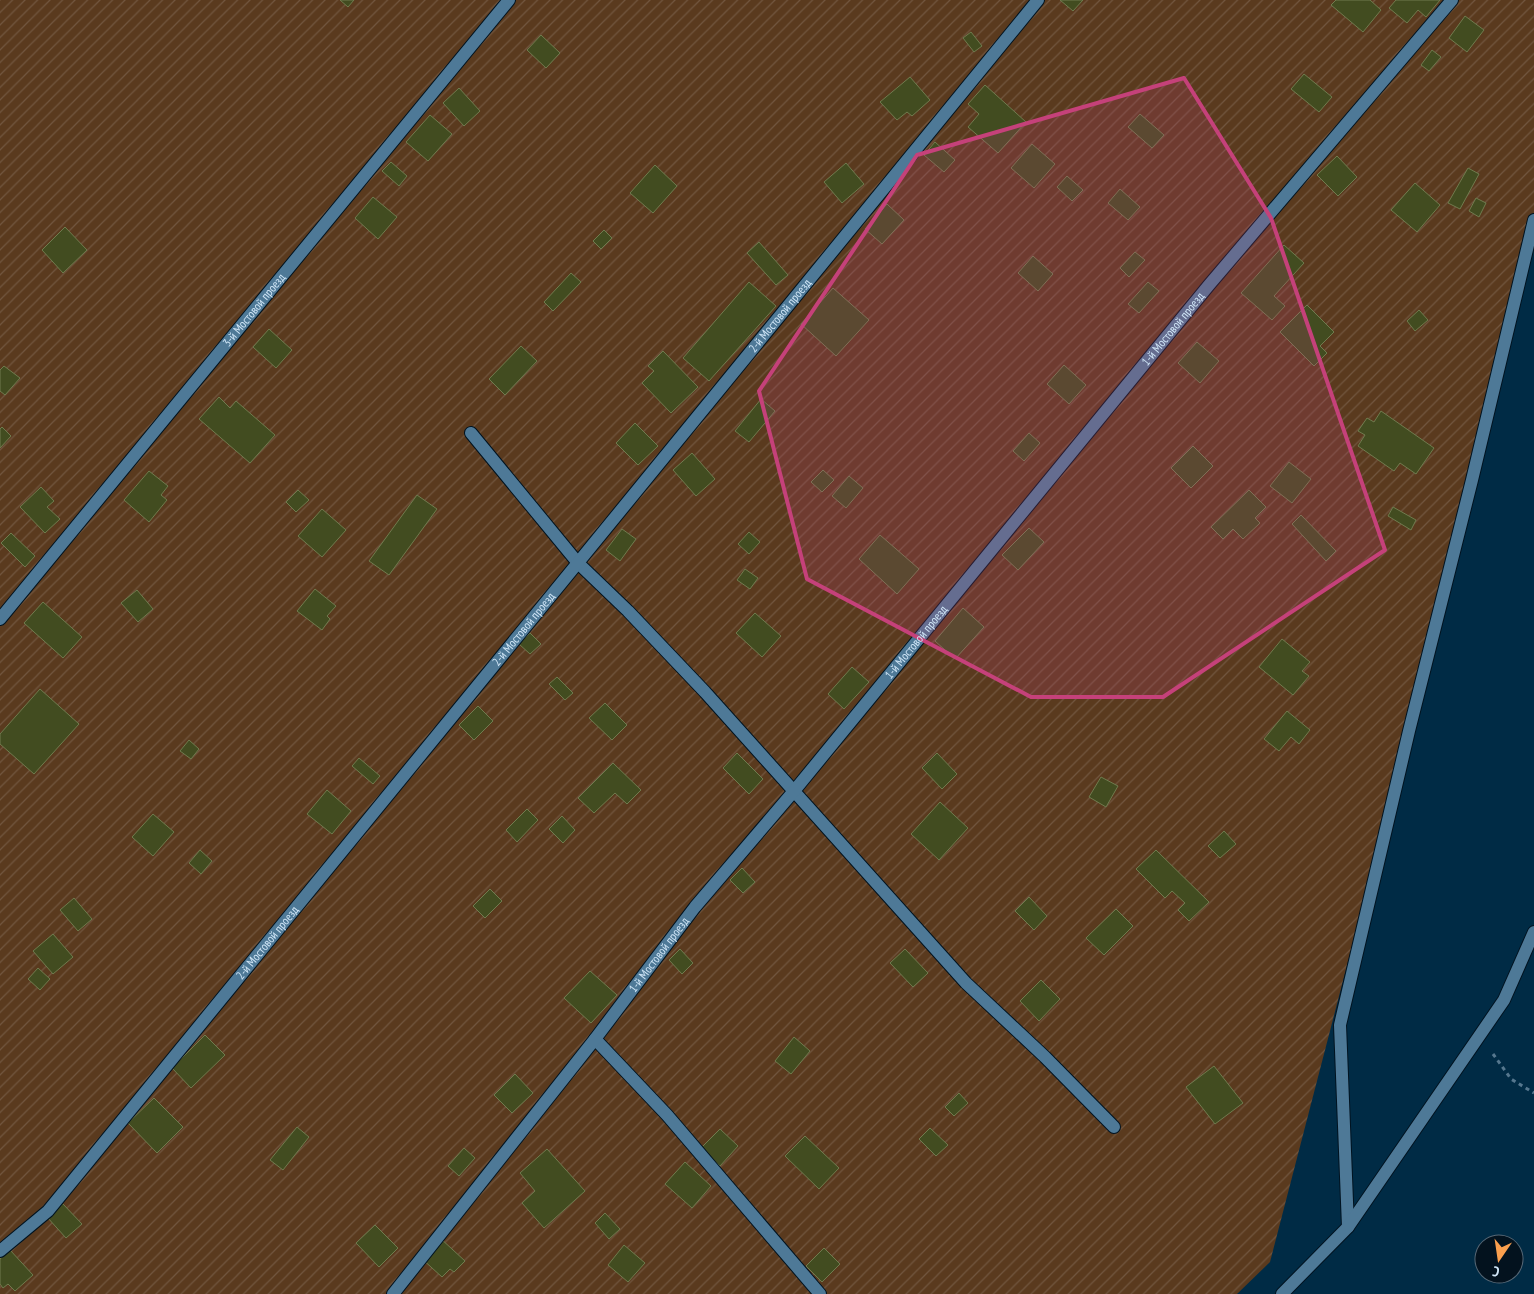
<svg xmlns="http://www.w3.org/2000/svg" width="1534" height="1294" font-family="'PT Sans Narrow',sans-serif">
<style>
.garden{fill:url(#garden-furrows)}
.building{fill:#424c20;stroke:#707b4e}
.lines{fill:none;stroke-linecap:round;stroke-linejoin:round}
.service-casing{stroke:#001320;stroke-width:14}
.path{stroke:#55778e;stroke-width:3;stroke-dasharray:4 4;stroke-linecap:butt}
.service{stroke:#4e7997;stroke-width:12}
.marked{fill:#c5417a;fill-opacity:0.2;stroke:#c5417a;stroke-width:4;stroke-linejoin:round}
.labels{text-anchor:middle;stroke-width:5;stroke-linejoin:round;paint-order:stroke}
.street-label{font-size:12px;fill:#d0e6f7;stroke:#03121e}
</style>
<defs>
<pattern id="garden-furrows" width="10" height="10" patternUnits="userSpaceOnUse" patternTransform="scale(1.25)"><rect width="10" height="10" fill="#5a3a1e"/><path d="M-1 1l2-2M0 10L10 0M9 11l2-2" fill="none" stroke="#71563f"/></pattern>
</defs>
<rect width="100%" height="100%" fill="#002b45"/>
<!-- garden -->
<path class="garden" d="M 0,0 L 1534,0 L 1534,245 L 1270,1262 L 1237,1294 L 0,1294 Z"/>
<!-- building -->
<path class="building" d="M 340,0 L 354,0 L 348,7 Z
M 1060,0 L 1083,0 L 1073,11 Z
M 1336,0 L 1370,0 L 1381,10 L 1363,32 L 1331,5 Z
M 1396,0 L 1440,0 L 1426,17 L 1418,10 L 1407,23 L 1389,8 Z
M 1465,16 L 1484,30 L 1467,52 L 1449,38 Z
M 971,32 L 982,46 L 974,52 L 963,38 Z
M 541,35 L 560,53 L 546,68 L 527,50 Z
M 1432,50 L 1441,57 L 1429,71 L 1421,65 Z
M 1304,74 L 1332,97 L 1319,112 L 1291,89 Z
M 910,77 L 930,100 L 912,116 L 907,112 L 897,120 L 880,102 Z
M 985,85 L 1026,122 L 998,153 L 968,127 L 979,114 L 968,104 Z
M 459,88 L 480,111 L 464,126 L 443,103 Z
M 1140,114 L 1164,135 L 1152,148 L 1128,127 Z
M 430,115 L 452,134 L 428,161 L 406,142 Z
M 935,142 L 955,160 L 944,172 L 924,155 Z
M 1032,144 L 1055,164 L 1034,188 L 1011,168 Z
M 1337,156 L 1357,177 L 1338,196 L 1317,175 Z
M 391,162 L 407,176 L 399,186 L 382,171 Z
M 846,163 L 864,184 L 842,203 L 824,182 Z
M 655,165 L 677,186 L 653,213 L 630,193 Z
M 1468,168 L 1479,174 L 1460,209 L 1448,203 Z
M 1067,176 L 1083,190 L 1072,201 L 1057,187 Z
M 1415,183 L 1440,205 L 1417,232 L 1391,210 Z
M 1120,189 L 1140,207 L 1128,220 L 1108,203 Z
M 373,197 L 397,217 L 378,239 L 355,218 Z
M 1476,198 L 1486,203 L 1479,217 L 1469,211 Z
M 887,204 L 904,220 L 882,244 L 865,229 Z
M 65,227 L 87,250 L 63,273 L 42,250 Z
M 604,230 L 612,238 L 601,249 L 593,241 Z
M 759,242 L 788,275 L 776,285 L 747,253 Z
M 1284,245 L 1304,263 L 1274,296 L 1285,306 L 1272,320 L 1241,293 Z
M 1135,252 L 1145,260 L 1129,277 L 1120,268 Z
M 1033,256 L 1053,274 L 1038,291 L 1018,273 Z
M 571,273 L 581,282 L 553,311 L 544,302 Z
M 749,282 L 776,306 L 709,381 L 683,358 Z
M 1148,282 L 1159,291 L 1139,313 L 1128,304 Z
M 833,288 L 869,320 L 836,356 L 801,324 Z
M 1307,305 L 1334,332 L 1320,346 L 1327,353 L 1314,366 L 1280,332 Z
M 1419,310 L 1428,320 L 1415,331 L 1407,321 Z
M 269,329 L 292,350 L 276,368 L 253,347 Z
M 1197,342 L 1219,361 L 1200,383 L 1178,363 Z
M 521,346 L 537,361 L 505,395 L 489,379 Z
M 663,351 L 698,387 L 671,413 L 642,383 L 654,371 L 648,366 Z
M 1064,365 L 1086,385 L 1069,404 L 1047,384 Z
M 4,366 L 20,378 L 5,395 L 0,391 L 0,370 Z
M 219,397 L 230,408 L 236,401 L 275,435 L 250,463 L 199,419 Z
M 761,399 L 775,411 L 749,442 L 735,431 Z
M 1381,411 L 1434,448 L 1416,474 L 1400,463 L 1394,471 L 1358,446 L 1365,435 L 1358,431 L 1367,418 L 1374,422 Z
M 635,423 L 658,446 L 638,465 L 616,443 Z
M 2,427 L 11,436 L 0,448 L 0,429 Z
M 1029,433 L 1040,443 L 1024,461 L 1013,451 Z
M 1193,446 L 1213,466 L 1191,488 L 1171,468 Z
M 692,453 L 715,479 L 696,496 L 673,470 Z
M 1289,462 L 1311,479 L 1292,503 L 1270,486 Z
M 823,470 L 834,480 L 822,492 L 811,482 Z
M 149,471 L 168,486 L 161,495 L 167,500 L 149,522 L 124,500 Z
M 849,476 L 863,488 L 846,508 L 832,496 Z
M 41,487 L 54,501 L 47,507 L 60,519 L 45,533 L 20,507 Z
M 298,490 L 309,500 L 296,512 L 286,502 Z
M 1249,490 L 1266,507 L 1255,518 L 1260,523 L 1243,539 L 1233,529 L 1223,539 L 1211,527 Z
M 417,495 L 437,509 L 389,575 L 369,561 Z
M 1393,507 L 1416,520 L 1411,530 L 1388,516 Z
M 322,509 L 346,530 L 322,557 L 298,536 Z
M 1301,515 L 1336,551 L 1326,561 L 1292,524 Z
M 1029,528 L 1044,542 L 1018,570 L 1002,555 Z
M 622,529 L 636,539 L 620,561 L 606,550 Z
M 749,532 L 760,542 L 749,554 L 738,544 Z
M 11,533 L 35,556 L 25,567 L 1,543 Z
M 880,535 L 919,569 L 897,594 L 859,559 Z
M 745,569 L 758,578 L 750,589 L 737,580 Z
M 315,589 L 336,606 L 327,616 L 330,619 L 322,630 L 297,611 Z
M 137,590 L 153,609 L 138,622 L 121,603 Z
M 43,602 L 82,637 L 63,658 L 24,623 Z
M 963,608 L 984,627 L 955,659 L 935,641 Z
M 755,613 L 781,636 L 762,657 L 736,633 Z
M 530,633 L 541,644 L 530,654 L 519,644 Z
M 1282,639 L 1310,662 L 1302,671 L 1309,676 L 1293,695 L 1259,667 Z
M 852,667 L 869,682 L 844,709 L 828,694 Z
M 557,677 L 573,693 L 565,700 L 549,684 Z
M 40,689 L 79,724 L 34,774 L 0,744 L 0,734 Z
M 605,703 L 627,725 L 612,740 L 589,718 Z
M 478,706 L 493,721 L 474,740 L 459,725 Z
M 1287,711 L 1310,730 L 1299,744 L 1291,737 L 1279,751 L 1264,739 Z
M 189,740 L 199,749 L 191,759 L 180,751 Z
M 737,753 L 763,779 L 749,794 L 723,768 Z
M 937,753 L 957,774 L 942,789 L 922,768 Z
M 359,758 L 380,776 L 373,784 L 352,766 Z
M 613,763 L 641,790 L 627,804 L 615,793 L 594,813 L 578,798 Z
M 1101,777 L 1118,786 L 1106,807 L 1089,797 Z
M 327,790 L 351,811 L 332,834 L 307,814 Z
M 940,802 L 968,828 L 939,860 L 911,834 Z
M 527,809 L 538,820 L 517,842 L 506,830 Z
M 153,814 L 174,832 L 153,856 L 132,837 Z
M 562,816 L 575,830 L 563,843 L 549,829 Z
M 1224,831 L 1236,844 L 1220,858 L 1208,846 Z
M 200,850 L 212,861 L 201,874 L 189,863 Z
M 1156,850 L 1209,902 L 1189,921 L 1178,910 L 1185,903 L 1172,891 L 1165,898 L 1136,869 Z
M 742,868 L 755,882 L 743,893 L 730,880 Z
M 490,889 L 502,901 L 485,918 L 473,906 Z
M 1029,897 L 1047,916 L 1034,930 L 1015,911 Z
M 74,898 L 92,919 L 78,931 L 60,910 Z
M 1116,909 L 1133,926 L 1104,955 L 1086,938 Z
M 53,934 L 73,957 L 53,974 L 33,951 Z
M 680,949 L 693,963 L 682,974 L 669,960 Z
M 905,949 L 928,973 L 913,987 L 890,963 Z
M 38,968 L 50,979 L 40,990 L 28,979 Z
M 590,971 L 617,995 L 591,1023 L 564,998 Z
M 1041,980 L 1060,999 L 1039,1021 L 1020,1001 Z
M 205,1035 L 225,1055 L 191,1088 L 172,1068 Z
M 794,1037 L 810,1051 L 791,1074 L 775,1061 Z
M 1214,1066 L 1243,1103 L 1215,1124 L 1186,1087 Z
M 515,1074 L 533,1093 L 512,1113 L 494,1095 Z
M 959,1093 L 968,1103 L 954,1116 L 945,1107 Z
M 154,1098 L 183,1127 L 157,1153 L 128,1123 Z
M 297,1127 L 309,1137 L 283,1170 L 270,1160 Z
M 930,1128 L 948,1145 L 936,1156 L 919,1139 Z
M 720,1129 L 738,1146 L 720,1166 L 701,1148 Z
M 805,1136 L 839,1168 L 819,1189 L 785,1156 Z
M 464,1148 L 475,1158 L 459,1176 L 448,1166 Z
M 547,1149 L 585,1191 L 544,1228 L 522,1203 L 535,1191 L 520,1173 Z
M 685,1162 L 711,1186 L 692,1208 L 665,1184 Z
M 62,1203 L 82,1224 L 66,1238 L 47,1217 Z
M 605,1213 L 620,1229 L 609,1239 L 595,1223 Z
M 375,1225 L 398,1248 L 379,1267 L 356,1243 Z
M 440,1238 L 465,1261 L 454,1272 L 450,1269 L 442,1277 L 421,1258 Z
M 624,1245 L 645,1263 L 628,1282 L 608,1265 Z
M 824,1248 L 840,1264 L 822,1282 L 806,1266 Z
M 10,1250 L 33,1275 L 15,1291 L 8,1284 L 3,1288 L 0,1284 L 0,1259 Z"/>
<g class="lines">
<!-- service casing -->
<g class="service-casing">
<g id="service">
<path d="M 471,433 L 578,563 L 628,611 L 705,692 L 966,983 L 1045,1057 L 1114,1127"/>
<path id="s1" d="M 0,619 L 509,0"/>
<path d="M 595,1039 L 667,1115 L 820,1294"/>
<path d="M 1348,1227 L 1340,1025 L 1409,731 L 1472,480 L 1534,220"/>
<path id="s2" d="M 0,1251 L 48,1211 L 1038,0"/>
<path id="s3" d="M 393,1294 L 595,1039 L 695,907 L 794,791 L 1209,285 L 1452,0"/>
<path d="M 1282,1294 L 1348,1227 L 1504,1000 L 1534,932"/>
</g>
</g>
<!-- path -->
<path class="path" d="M 1493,1054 L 1511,1079 L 1534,1093"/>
<!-- service -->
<use href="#service" class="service"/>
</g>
<!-- marked area -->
<path class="marked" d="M 1184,78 L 1271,218 L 1385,550 L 1163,697 L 1031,697 L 807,579 L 759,391 L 917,155 Z"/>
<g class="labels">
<!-- street labels -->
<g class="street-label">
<text dy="4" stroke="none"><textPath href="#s1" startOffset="400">3-й Мостовой проезд</textPath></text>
<text dy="4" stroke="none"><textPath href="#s2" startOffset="1219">2-й Мостовой проезд</textPath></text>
<text dy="4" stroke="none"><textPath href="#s3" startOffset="1241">1-й Мостовой проезд</textPath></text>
<text dy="4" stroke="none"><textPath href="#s2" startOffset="814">2-й Мостовой проезд</textPath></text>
<text dy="4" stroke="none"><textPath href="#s3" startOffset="836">1-й Мостовой проезд</textPath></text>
<text dy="4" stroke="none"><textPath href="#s2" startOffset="409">2-й Мостовой проезд</textPath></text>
<text dy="4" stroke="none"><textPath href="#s3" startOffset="431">1-й Мостовой проезд</textPath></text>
</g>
</g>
<!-- north arrow -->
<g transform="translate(1499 1259) rotate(193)"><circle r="24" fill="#03121e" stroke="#556775"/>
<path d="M0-4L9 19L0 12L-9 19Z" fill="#fa9f4e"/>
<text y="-8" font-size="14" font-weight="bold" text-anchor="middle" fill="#d0e6f7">С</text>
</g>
</svg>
